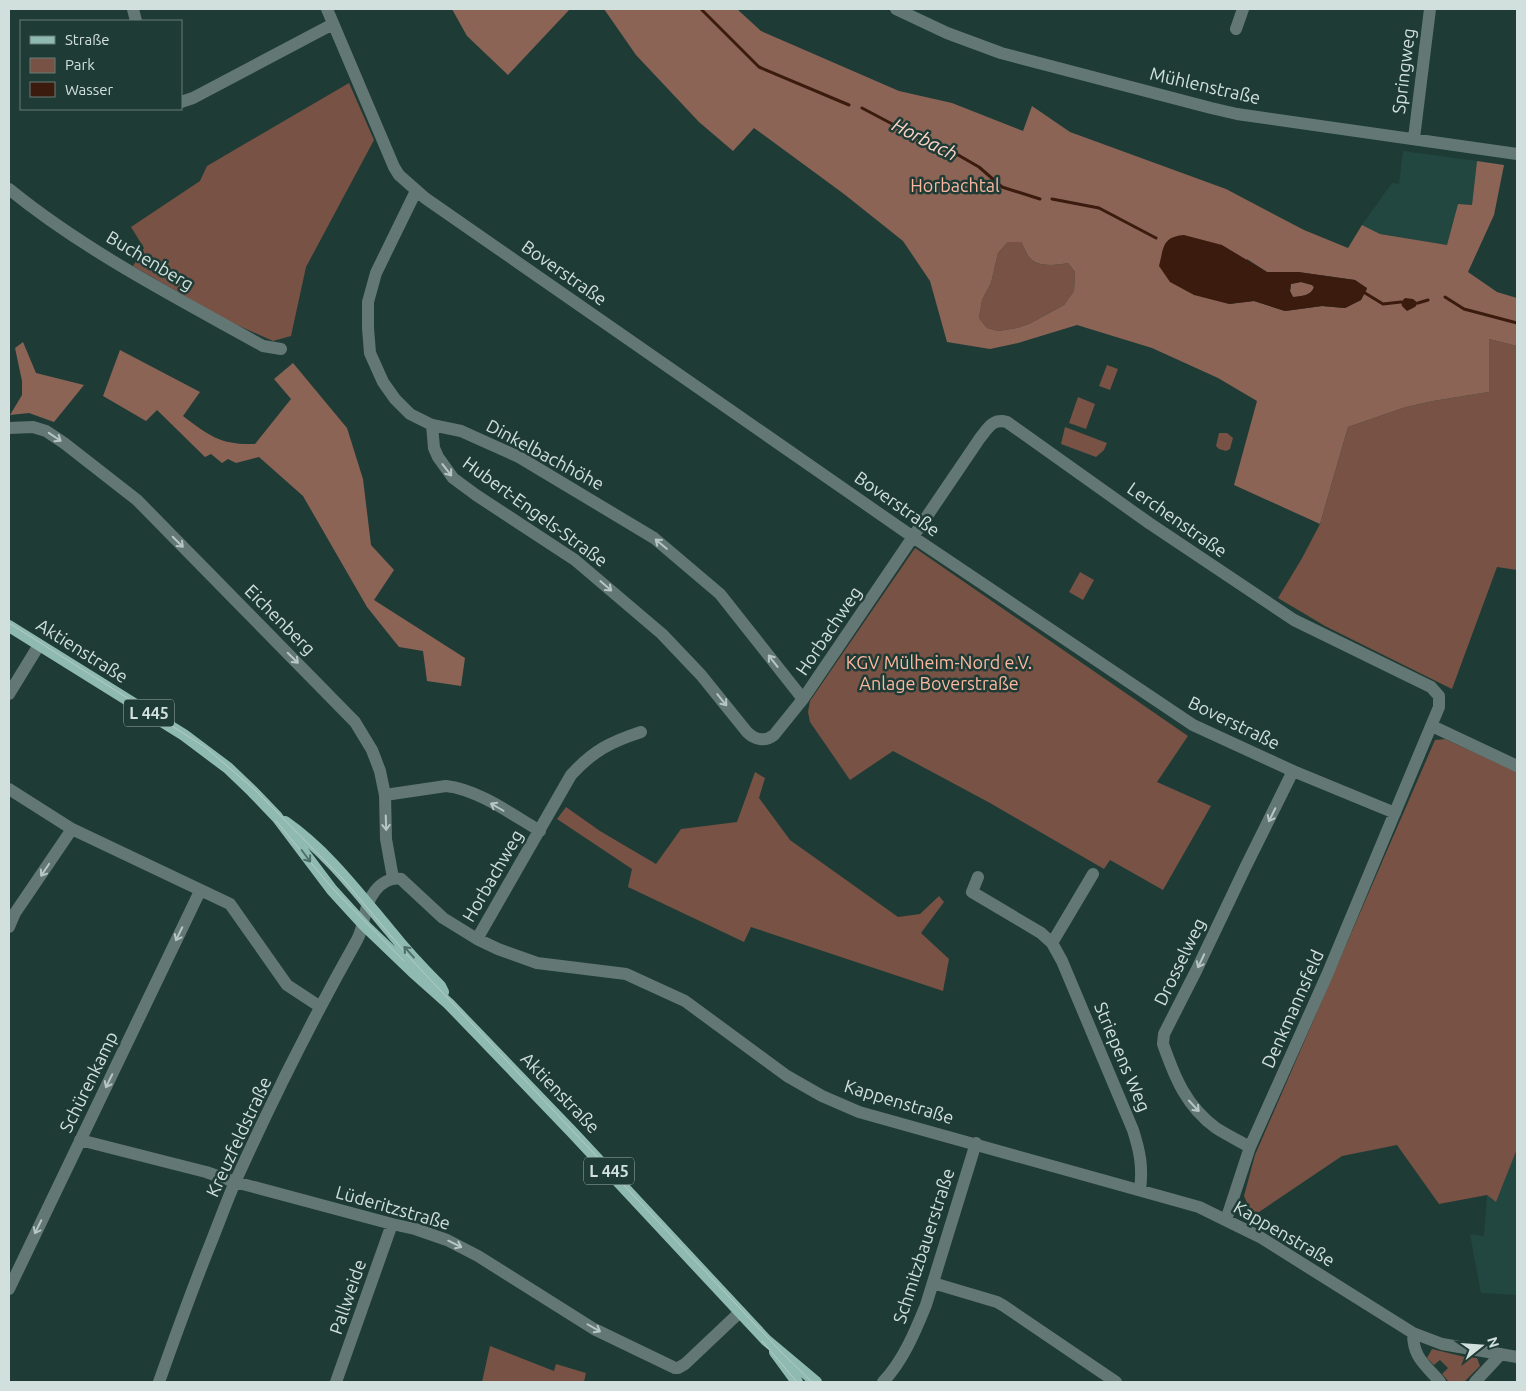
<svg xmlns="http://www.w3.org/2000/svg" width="1526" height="1391" font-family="Ubuntu,sans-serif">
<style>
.built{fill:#224741}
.green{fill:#775245}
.forest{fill:#8b6456;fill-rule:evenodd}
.water{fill:#3c1b0f;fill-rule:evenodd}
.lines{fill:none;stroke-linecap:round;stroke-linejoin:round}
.stream{stroke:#3c1b0f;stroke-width:3}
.minor{stroke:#637874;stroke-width:12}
.major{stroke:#8ebab2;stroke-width:12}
.tram{stroke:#b8c9c6;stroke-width:1}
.oneway{stroke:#b6c6c3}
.oneway2{stroke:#4b6e68}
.labels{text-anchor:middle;stroke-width:5;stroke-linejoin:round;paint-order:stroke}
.shield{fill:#1f3b36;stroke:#9caeab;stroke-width:1}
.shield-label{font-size:16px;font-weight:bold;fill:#d1e0dd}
.street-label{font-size:18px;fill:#d1e0dd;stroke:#1f3b36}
.park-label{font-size:18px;fill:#fbb79f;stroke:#1f3b36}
.water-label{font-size:19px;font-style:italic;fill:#fdd3c4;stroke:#1f3b36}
</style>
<rect width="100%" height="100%" fill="#1f3b36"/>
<!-- built -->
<path class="built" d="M 1403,151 L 1477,161 L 1472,205 L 1458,204 L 1447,245 L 1380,234 L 1362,225 L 1392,183 L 1399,184 Z
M 1517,1149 L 1517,1295 L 1481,1293 L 1470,1234 L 1484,1236 L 1487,1195 L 1496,1202 Z"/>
<!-- green -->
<path class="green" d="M 349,83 L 374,140 L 306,267 L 291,336 L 273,341 L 226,320 L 133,266 L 144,248 L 131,227 L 200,181 L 207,166 Z
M 1008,242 L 1021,242 C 1024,247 1026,253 1029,257 C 1037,268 1057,265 1068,263 L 1075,272 L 1074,291 L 1064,305 L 1029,324 L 1017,328 L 998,331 L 987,328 L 979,318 L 982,300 L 991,283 L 998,253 Z
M 1489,339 L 1517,346 L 1517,570 L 1497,567 L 1452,689 L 1325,626 L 1278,598 L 1301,560 L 1320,524 L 1348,427 L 1406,407 L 1433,401 L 1489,392 Z
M 1107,365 L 1118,369 L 1110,390 L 1099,386 Z
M 1078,397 L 1095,404 L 1086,429 L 1069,423 Z
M 1065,427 L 1107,443 L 1104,450 L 1096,457 L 1061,444 Z
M 1219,433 L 1227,433 L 1233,438 L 1230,449 L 1226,451 L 1219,449 L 1216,446 Z
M 915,548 L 1188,736 L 1157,782 L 1211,806 L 1163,890 L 1110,860 L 1104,869 L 990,803 L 893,751 L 850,780 L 810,722 L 808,712 L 810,701 Z
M 1080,572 L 1094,580 L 1083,600 L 1069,592 Z
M 1445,739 L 1517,772 L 1517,1149 L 1496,1202 L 1487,1195 L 1439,1204 L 1397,1145 L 1342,1156 L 1253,1216 L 1244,1196 L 1255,1155 L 1435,740 Z
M 755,772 L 765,778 L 759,798 L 790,840 L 898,917 L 920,914 L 939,896 L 944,902 L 921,933 L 949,959 L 943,991 L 751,927 L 744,942 L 628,887 L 632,869 L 557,819 L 566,807 L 600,831 L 656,864 L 681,829 L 737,822 Z
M 490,1346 L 554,1371 L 556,1364 L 586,1373 L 584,1382 L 482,1382 Z
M 1432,1349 L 1465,1357 L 1477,1358 L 1480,1366 L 1464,1382 L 1449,1382 L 1442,1374 L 1448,1368 L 1440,1360 L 1434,1365 L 1427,1358 Z"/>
<!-- forest -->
<path class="forest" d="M 452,9 L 570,9 L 508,75 L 467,36 Z
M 604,9 L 737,9 L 761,31 L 899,91 L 952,103 L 1023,131 L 1032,106 L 1070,132 L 1226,189 L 1304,230 L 1348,248 L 1362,225 L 1380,234 L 1447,245 L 1458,204 L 1472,205 L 1477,161 L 1504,165 L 1494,215 L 1468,272 L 1497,292 L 1517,298 L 1517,346 L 1489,339 L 1489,392 L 1433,401 L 1406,407 L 1348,427 L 1320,524 L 1234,485 L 1257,401 L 1218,378 L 1152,348 L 1077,325 L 1018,343 L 990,349 L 947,342 L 930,281 L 903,241 L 844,194 L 754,128 L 733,151 L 699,122 L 636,55 ZM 1008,242 L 1021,242 C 1024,247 1026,253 1029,257 C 1037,268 1057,265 1068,263 L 1075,272 L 1074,291 L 1064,305 L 1029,324 L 1017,328 L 998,331 L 987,328 L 979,318 L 982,300 L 991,283 L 998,253 ZM 1247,259 L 1267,272 L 1298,272 L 1355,280 L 1367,289 L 1361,300 L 1345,308 L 1322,306 L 1285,311 L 1254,301 L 1229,304 Z
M 1301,282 L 1312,285 L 1314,287 C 1311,296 1302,296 1293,297 L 1290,291 L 1291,284 Z
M 23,342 L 36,373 L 84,385 L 54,422 L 29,413 L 10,415 L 22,395 L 22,381 L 15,348 Z
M 120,350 L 200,392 L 183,416 C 210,436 220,445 255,444 L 291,399 L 274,379 L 293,363 L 347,428 L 363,479 L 371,545 L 394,570 L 374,600 L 465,658 L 461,686 L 427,681 L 423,651 L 399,647 L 367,607 L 303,496 L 259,457 L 236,463 L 228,459 L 222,463 L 211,454 L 205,457 L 157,410 L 146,421 L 103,396 Z"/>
<!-- water -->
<path class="water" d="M 1184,235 L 1222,245 L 1267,272 L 1298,272 L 1355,280 L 1367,288 L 1361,300 L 1345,308 L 1322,306 L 1285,311 L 1254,301 L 1229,304 L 1194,295 L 1170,282 L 1159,266 C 1164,247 1162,237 1184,235 ZM 1301,282 L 1312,285 L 1314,287 C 1311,296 1302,296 1293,297 L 1290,291 L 1291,284 Z
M 1405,298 L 1413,299 L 1418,303 L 1415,307 L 1407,311 L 1402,306 L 1401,302 Z"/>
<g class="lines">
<!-- stream -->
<path class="stream" d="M 701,9 L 759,67 L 849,105
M 862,108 L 913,135 L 946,148 L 979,167 L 1002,187 L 1040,199
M 1052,199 L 1099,208 L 1156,238
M 1365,293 L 1383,304 L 1401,302
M 1445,297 L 1464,309 L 1517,323
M 1418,303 L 1428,300"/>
<!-- minor -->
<path class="minor" d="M 133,9 L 136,21
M 327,9 L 394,167 L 399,175 L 425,198 L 913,537 L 1193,725 L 1293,771 L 1395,813
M 896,9 L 947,33 L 1001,53 L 1211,108 L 1237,114 L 1517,154
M 1236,29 L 1243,9
M 181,102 L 193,98 L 333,24
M 1414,138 L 1430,9
M 9,189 C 85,251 177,298 263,346 L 281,349
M 416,191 L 376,273 L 368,302 L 368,328 L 370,353 L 383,382 L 395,399 L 410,414 L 432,425 L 461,431 L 519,457 L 654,538 L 720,594 L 803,699
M 432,425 L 434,448 L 438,457 L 453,478 L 476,495 L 575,560 L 662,634 L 701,675 L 747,732 C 755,740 765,742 774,735 L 803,699 L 980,438 C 988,428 993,418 1007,422 L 1149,523 L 1294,620 L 1431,687 L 1439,696 L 1439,707 L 1327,975 L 1250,1147 L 1226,1220
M 9,428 L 33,427 L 46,431 L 64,443 L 137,500 L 355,722 L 372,750 L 380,771 L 385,795 L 386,839 L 393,878
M 9,694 L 39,645
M 1432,726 L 1517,766
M 9,789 L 72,829 L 230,904 L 287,985 L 319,1006
M 385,795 L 446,786 C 477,789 513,815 540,831
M 978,877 L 972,892 L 1041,933 L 1052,943 L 1062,961 L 1133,1130 C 1140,1152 1143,1167 1140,1190
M 9,927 L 15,913 L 72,829
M 477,939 L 571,775 C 593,751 610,742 641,732
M 1052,943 L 1093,874
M 80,1140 L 206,1172 L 235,1182 L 392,1224 L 415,1229 L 447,1240 L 478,1256 L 594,1329 L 675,1368 L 678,1368 L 685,1364 L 740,1312
M 1250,1147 C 1239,1141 1227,1135 1216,1128 C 1186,1106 1175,1078 1163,1044 L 1164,1034 L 1196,971 L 1246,866 L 1293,771
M 933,1283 L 997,1302 L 1004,1306 L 1116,1382
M 9,1289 L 200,891
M 1413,1333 C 1413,1358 1425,1364 1440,1382
M 159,1382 C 176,1334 193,1287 212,1240 C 220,1220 227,1200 236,1180 C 273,1098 313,1018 357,940 C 366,923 363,906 375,891 C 381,883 391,877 401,879 L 443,918 L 477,939 L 498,949 L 537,963 L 626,974 L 685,1001 L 787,1076 L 822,1096 L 859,1112 L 1199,1207 L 1260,1237 L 1413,1333 L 1442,1344 L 1517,1357
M 336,1382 L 392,1224
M 883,1382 C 903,1361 915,1332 926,1305 L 976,1143
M 1475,1382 L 1501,1354"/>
<!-- major -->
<path class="major" d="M 9,626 L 184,735 L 228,768 L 252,791 L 277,817 L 332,890 L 364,925 L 412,971 L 449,1004 L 573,1133 L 766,1340 L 816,1382
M 285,822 C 327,851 359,894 391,932 C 406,951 423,969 440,986 L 443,992
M 775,1352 L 797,1382"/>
<!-- tram -->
<path class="tram" d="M 9,623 L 205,747 L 254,789 L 343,879 L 408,956 L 783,1354 L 812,1382
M 276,821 L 333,889 L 404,961
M 762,1341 L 797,1382"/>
</g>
<!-- one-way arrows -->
<defs><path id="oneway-shaft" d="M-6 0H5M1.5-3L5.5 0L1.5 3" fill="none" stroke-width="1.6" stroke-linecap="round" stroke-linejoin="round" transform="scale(1.25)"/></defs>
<g class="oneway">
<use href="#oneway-shaft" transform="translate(55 437) rotate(34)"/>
<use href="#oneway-shaft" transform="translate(447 470) rotate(52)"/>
<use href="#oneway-shaft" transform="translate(178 542) rotate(45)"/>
<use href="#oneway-shaft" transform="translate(661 544) rotate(-140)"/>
<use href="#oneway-shaft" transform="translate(606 586) rotate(41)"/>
<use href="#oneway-shaft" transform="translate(293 658) rotate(45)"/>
<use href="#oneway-shaft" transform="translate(773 661) rotate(-128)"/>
<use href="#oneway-shaft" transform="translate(722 700) rotate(51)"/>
<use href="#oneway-shaft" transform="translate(497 807) rotate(-150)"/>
<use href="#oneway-shaft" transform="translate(1272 815) rotate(116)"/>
<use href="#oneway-shaft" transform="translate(386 823) rotate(88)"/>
<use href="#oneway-shaft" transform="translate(45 870) rotate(124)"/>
<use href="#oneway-shaft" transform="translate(179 934) rotate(116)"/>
<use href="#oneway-shaft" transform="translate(1201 961) rotate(115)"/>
<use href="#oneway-shaft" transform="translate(109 1081) rotate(116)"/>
<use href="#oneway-shaft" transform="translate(1194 1106) rotate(47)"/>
<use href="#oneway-shaft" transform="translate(38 1227) rotate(116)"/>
<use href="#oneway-shaft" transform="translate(455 1244) rotate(26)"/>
<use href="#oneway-shaft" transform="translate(594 1328) rotate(30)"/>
</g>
<g class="oneway2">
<use href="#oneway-shaft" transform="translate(306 856) rotate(53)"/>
<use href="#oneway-shaft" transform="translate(409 952) rotate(-132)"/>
</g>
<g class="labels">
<!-- shield labels -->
<g class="shield">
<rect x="124" y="699.5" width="50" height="27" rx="4"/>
<rect x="584" y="1157.5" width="50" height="27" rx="4"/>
</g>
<g class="shield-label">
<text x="149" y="719">L 445</text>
<text x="609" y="1177">L 445</text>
</g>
<!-- street labels -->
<g class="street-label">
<text transform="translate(1404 71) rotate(-83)" y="6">Springweg</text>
<text transform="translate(1205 86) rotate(13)" y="6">Mühlenstraße</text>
<text transform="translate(150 261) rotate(31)" y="6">Buchenberg</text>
<text transform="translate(564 273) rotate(35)" y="6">Boverstraße</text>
<text transform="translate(545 455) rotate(28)" y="6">Dinkelbachhöhe</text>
<text transform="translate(897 504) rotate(35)" y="6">Boverstraße</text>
<text transform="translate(535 512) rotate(36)" y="6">Hubert-Engels-Straße</text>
<text transform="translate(1177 520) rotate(35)" y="6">Lerchenstraße</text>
<text transform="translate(280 620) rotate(45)" y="6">Eichenberg</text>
<text transform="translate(829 631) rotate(-56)" y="6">Horbachweg</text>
<text transform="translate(82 651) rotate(32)" y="6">Aktienstraße</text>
<text transform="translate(1234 723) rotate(26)" y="6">Boverstraße</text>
<text transform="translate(493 876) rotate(-60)" y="6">Horbachweg</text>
<text transform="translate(1180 962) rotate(-64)" y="6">Drosselweg</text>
<text transform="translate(1293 1009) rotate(-66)" y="6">Denkmannsfeld</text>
<text transform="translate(1122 1057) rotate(67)" y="6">Striepens Weg</text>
<text transform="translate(89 1082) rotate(-64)" y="6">Schürenkamp</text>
<text transform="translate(560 1093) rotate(46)" y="6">Aktienstraße</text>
<text transform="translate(899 1102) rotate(17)" y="6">Kappenstraße</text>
<text transform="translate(239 1137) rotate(-65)" y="6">Kreuzfeldstraße</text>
<text transform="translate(393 1208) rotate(16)" y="6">Lüderitzstraße</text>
<text transform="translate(1284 1234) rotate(30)" y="6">Kappenstraße</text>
<text transform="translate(924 1246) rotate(-72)" y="6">Schmitzbauerstraße</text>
<text transform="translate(348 1297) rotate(-71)" y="6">Pallweide</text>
</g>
<!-- park labels -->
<g class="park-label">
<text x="955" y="192">Horbachtal</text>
<text x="939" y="669">KGV Mülheim-Nord e.V.<tspan x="939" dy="21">Anlage Boverstraße</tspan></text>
</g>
<!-- water labels -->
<g class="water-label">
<text transform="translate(925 139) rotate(27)" y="7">Horbach</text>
</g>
</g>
<!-- border -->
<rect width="1526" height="1391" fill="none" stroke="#d1e0dd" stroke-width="20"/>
<!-- legend -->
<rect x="20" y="20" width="162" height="90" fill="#1f3b36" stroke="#667d79"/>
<rect x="30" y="36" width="25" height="8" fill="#8ebab2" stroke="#667d79"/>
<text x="65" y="45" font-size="15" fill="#d1e0dd">Straße</text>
<rect x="30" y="58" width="25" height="15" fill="#775245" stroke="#667d79"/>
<text x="65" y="70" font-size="15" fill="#d1e0dd">Park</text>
<rect x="30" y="82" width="25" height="15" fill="#3c1b0f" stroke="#667d79"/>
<text x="65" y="95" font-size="15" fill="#d1e0dd">Wasser</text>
<!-- north arrow -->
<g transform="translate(1481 1346) rotate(73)" stroke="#1f3b36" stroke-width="4" paint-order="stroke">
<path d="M0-4L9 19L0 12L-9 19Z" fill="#d1e0dd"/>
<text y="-8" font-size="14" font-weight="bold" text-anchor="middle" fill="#d1e0dd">N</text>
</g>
</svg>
